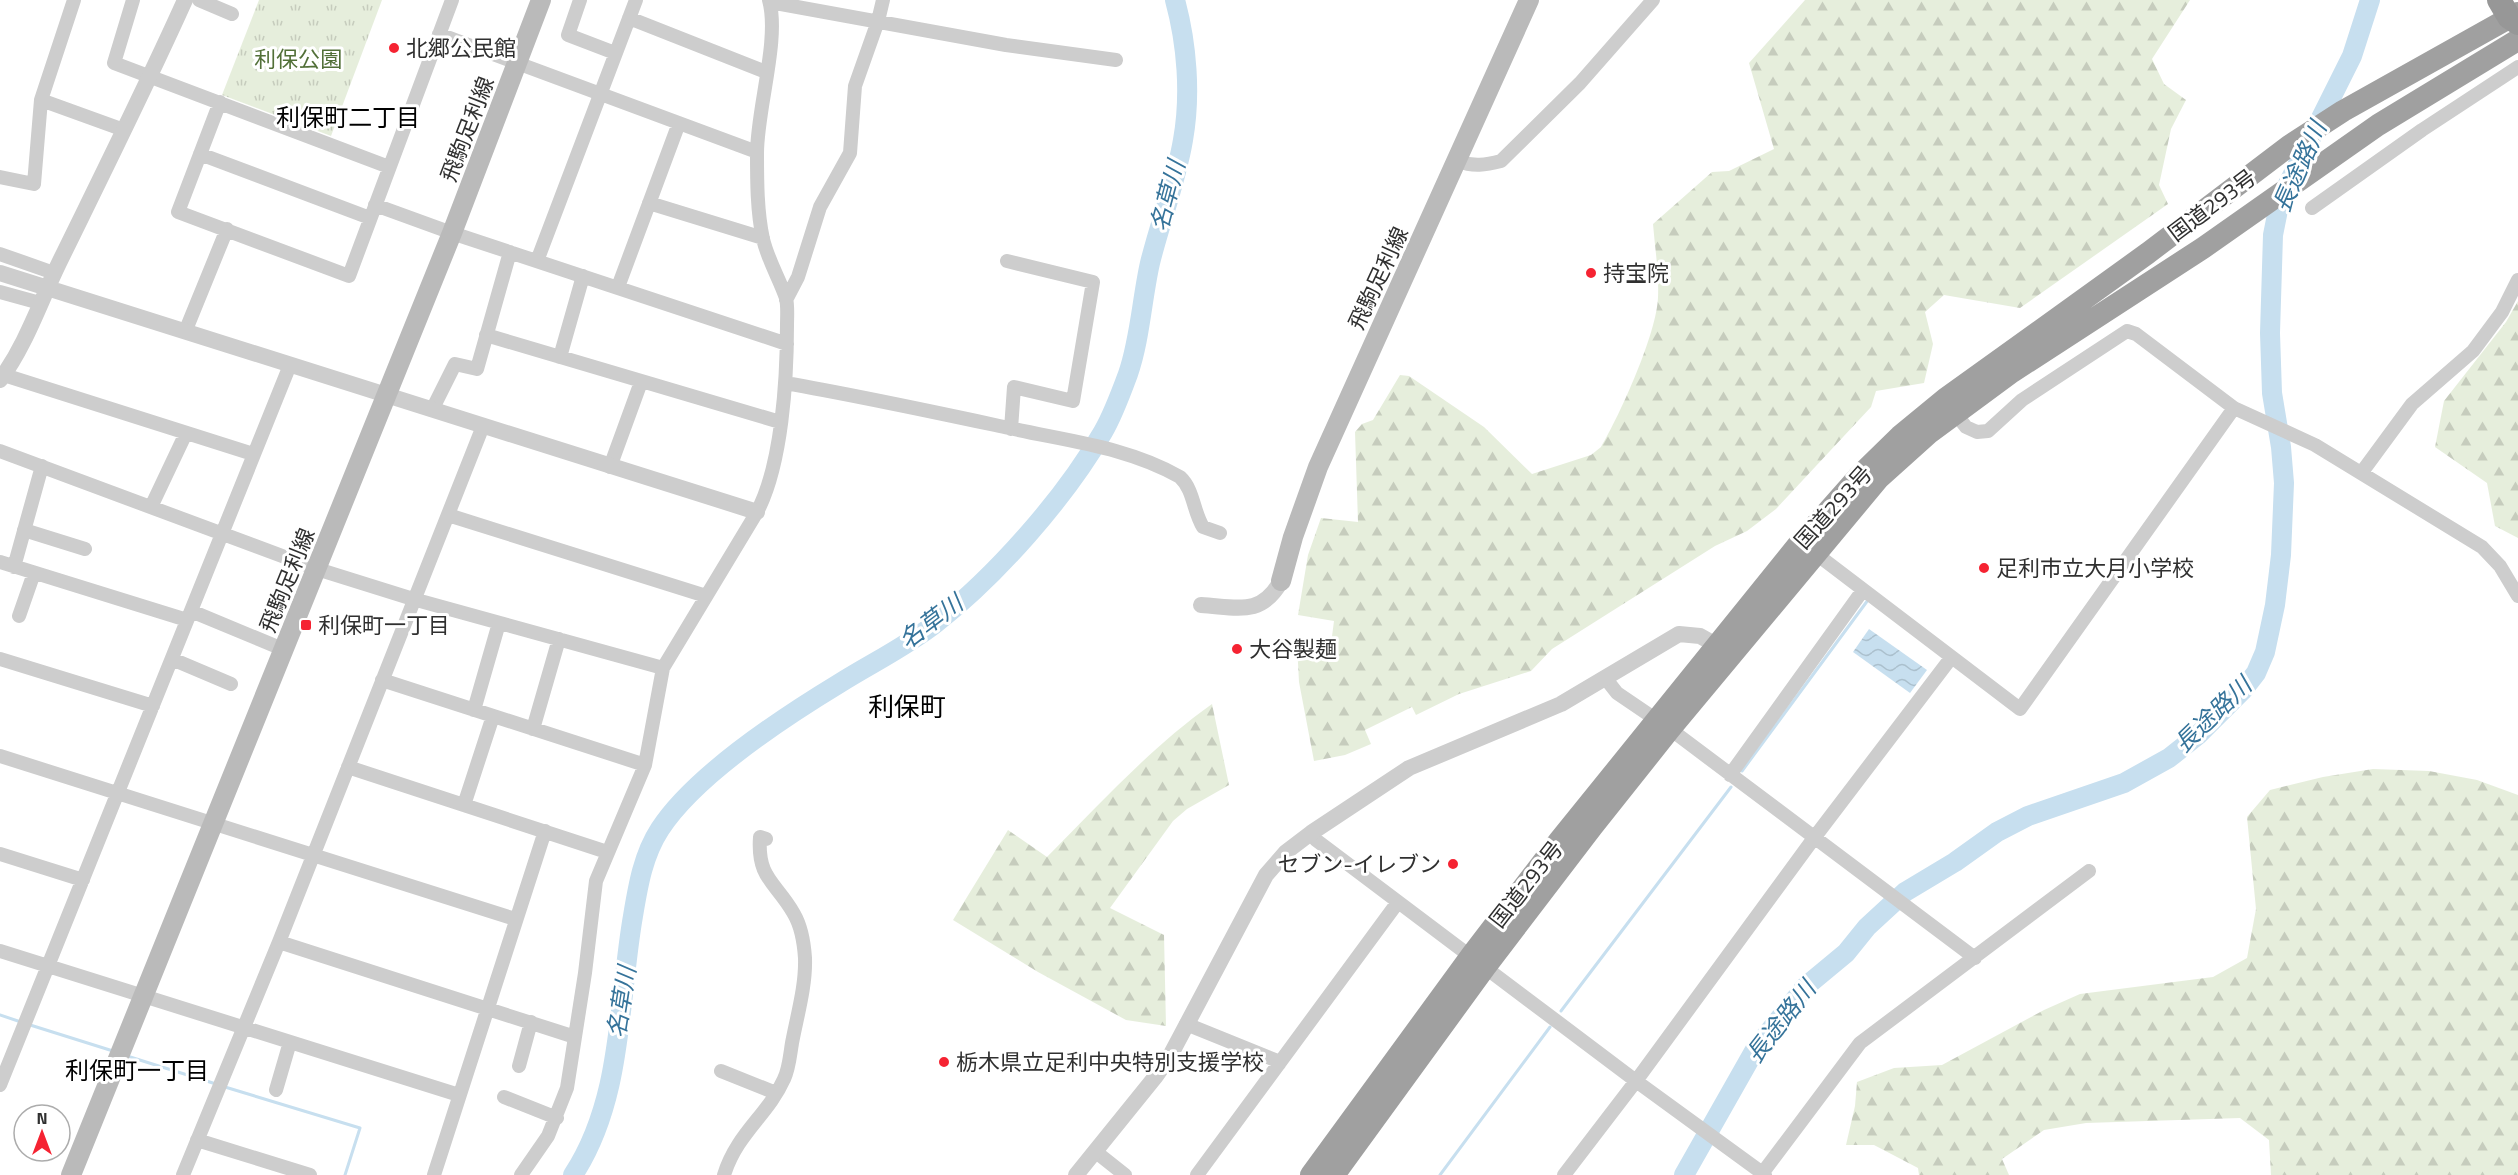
<svg xmlns="http://www.w3.org/2000/svg" width="2518" height="1175" font-family="'Titillium Web','Noto Sans JP',sans-serif">
<style>
.forest{fill:url(#forest-firs)}
.park{fill:url(#park-tufts)}
.water{fill:url(#water-waves)}
.lines{fill:none;stroke-linecap:round;stroke-linejoin:round}
.stream{stroke:#c7dfef;stroke-width:3}
.river{stroke:#c7dfef;stroke-width:20}
.minor{stroke:#cdcdcd;stroke-width:14}
.tertiary{stroke:#cdcdcd;stroke-width:16}
.secondary{stroke:#bababa;stroke-width:20}
.trunk{stroke:#a0a0a0;stroke-width:22}
.motorway{stroke:#979797;stroke-width:24}
.poi-dot{fill:#f52332;stroke:#fff;stroke-width:2}
.labels{text-anchor:middle;stroke-width:6;stroke-linejoin:round;paint-order:stroke}
.poi-label{font-size:22px;fill:#303030;stroke:#fff;text-anchor:start}
.park-label{font-size:22px;fill:#527038;stroke:#fff}
.street-label{font-size:22px;fill:#303030;stroke:#fff}
.neighbourhood-label{font-size:24px;fill:#000;stroke:#fff}
.water-label{font-size:24px;font-style:italic;fill:#35739a;stroke:#fff}
.quarter-label{font-size:26px;fill:#000;stroke:#fff}
</style>
<defs>
<pattern id="forest-firs" width="22" height="20" patternUnits="userSpaceOnUse" patternTransform="scale(1.5)"><rect width="22" height="20" fill="#e6eedc"/><path d="M5 1l3.5 6h-7zM16 11l3.5 6h-7z" fill="#c6ccbd"/></pattern>
<pattern id="park-tufts" width="24" height="20" patternUnits="userSpaceOnUse" patternTransform="scale(1.5)"><rect width="24" height="20" fill="#e6eedc"/><path d="M3 7l-1-3M5 7V3M7 7l1-3M15 17l-1-3M17 17v-4M19 17l1-3" fill="none" stroke="#c6ccbd"/></pattern>
<pattern id="water-waves" width="16" height="10" patternUnits="userSpaceOnUse" patternTransform="scale(1.5)"><rect width="16" height="10" fill="#c7dfef"/><path d="M0 5q4-4 8 0t8 0" fill="none" stroke="#abc0cd"/></pattern>
</defs>
<rect width="100%" height="100%" fill="#fff"/>
<!-- forest -->
<path class="forest" d="M 1805,0 L 2190,0 L 2152,59 L 2164,84 L 2186,100 L 2171,129 L 2159,185 L 2168,204 L 2020,308 L 1944,295 L 1925,312 L 1933,344 L 1924,383 L 1876,391 L 1871,407 L 1776,509 L 1747,531 L 1715,546 L 1552,649 L 1531,671 L 1459,694 L 1416,715 L 1412,707 L 1365,730 L 1371,744 L 1345,755 L 1314,761 L 1299,682 L 1297,644 L 1331,644 L 1334,621 L 1298,615 L 1308,555 L 1321,518 L 1358,522 L 1355,432 L 1362,424 L 1373,420 L 1400,375 L 1409,376 L 1484,427 L 1532,474 L 1591,455 L 1601,447 C 1620,415 1657,333 1658,297 C 1659,273 1655,248 1653,224 L 1712,172 L 1729,171 L 1774,149 L 1749,63 Z
M 2518,301 L 2518,538 L 2495,526 L 2487,483 L 2435,447 L 2444,401 L 2506,322 Z
M 1212,704 L 1229,785 L 1187,809 L 1173,821 L 1110,908 L 1164,935 L 1166,1026 L 1126,1020 L 1038,972 L 953,920 L 1008,830 L 1047,857 C 1100,804 1150,748 1212,704 Z
M 2373,769 L 2429,771 L 2477,780 L 2518,795 L 2518,1175 L 2271,1175 L 2269,1140 L 2240,1118 L 2086,1123 L 2044,1130 L 2002,1159 L 2009,1175 L 1919,1175 L 1918,1168 L 1874,1145 L 1846,1145 L 1855,1106 L 1857,1082 L 1894,1068 L 1942,1065 L 2044,1010 L 2080,994 L 2213,977 L 2247,958 L 2256,909 L 2247,817 L 2270,790 L 2323,777 Z"/>
<!-- park -->
<path class="park" d="M 259,0 L 382,0 L 331,136 L 222,95 Z"/>
<!-- water -->
<path class="water" d="M 1869,629 L 1927,670 L 1910,693 L 1853,652 Z"/>
<g class="lines">
<!-- stream -->
<path class="stream" d="M 1742,771 L 1868,600
M 1561,1011 L 1731,787
M 0,1015 L 21,1022
M 27,1024 L 113,1051
M 127,1056 L 216,1084
M 225,1087 L 360,1128 L 345,1175
M 1440,1175 L 1550,1027"/>
<!-- river -->
<path class="river" d="M 573,1175 C 623,1099 618,1002 633,916 C 638,886 643,855 660,829 C 696,774 784,717 840,683 C 872,663 907,646 936,623 C 996,576 1065,498 1103,432 C 1113,415 1121,393 1128,374 C 1140,340 1142,298 1150,263 C 1160,222 1176,182 1183,140 C 1191,95 1187,44 1175,0
M 1684,1175 L 1756,1048 L 1805,987 L 1846,953 L 1867,927 L 1905,892 L 1955,862 L 1997,832 L 2028,816 L 2124,783 L 2169,758 L 2198,735 L 2242,691 L 2256,673 L 2265,652 L 2275,605 L 2281,555 L 2284,483 L 2281,447 L 2272,393 L 2270,333 L 2273,235 L 2280,200 L 2352,56 L 2370,0"/>
<!-- minor -->
<path class="minor" d="M 74,0 L 41,100 L 124,130
M 133,0 L 114,63 L 389,167
M 199,0 L 232,14
M 580,0 L 568,35 L 615,53
M 770,2 L 1006,45 L 1116,60
M 629,18 L 766,72
M 439,34 L 757,152
M 220,102 L 178,212 L 349,276 L 452,0
M 200,154 L 370,218
M 1458,161 C 1473,167 1486,165 1501,161 L 1580,83 L 1653,0
M 0,177 L 34,184 L 41,100
M 649,203 L 763,238
M 375,205 L 452,233 L 787,344
M 2312,208 L 2422,130 L 2518,67
M 0,254 L 54,273
M 537,261 L 636,0
M 1007,261 L 1093,282 L 1073,401 L 1014,387 L 1011,429
M 618,287 L 679,123
M 0,292 L 40,303
M 786,300 L 798,277 L 820,207 L 850,153 L 855,86 L 878,21 L 883,0
M 185,332 L 227,229
M 486,335 L 780,422
M 560,357 L 583,276
M 4,375 L 253,454
M 785,383 C 860,396 934,412 1009,428 C 1067,441 1128,447 1180,477 C 1194,490 1193,511 1203,527 L 1220,533
M 1952,409 L 1966,427 L 1977,432 L 1988,431 L 2022,400 L 2127,331 L 2136,334 L 2234,408 L 2315,445 L 2482,547 L 2500,566 L 2518,596
M 432,410 L 455,364 L 477,369 L 510,252
M 0,451 L 317,569 L 413,599 L 663,668
M 610,467 L 641,382
M 2362,472 L 2412,404 L 2473,351 L 2502,312 L 2518,280
M 151,507 L 186,433
M 448,515 L 706,596
M 24,530 L 85,549
M 1815,553 L 2020,709 L 2234,408
M 0,562 L 187,620
M 14,567 L 42,466
M 191,611 L 285,650
M 19,616 L 34,573
M 0,659 L 153,706
M 172,659 L 231,684
M 1606,679 L 1617,693 L 1670,729 L 1975,958
M 382,680 L 645,765
M 474,710 L 499,623
M 533,729 L 559,639
M 0,756 L 515,919
M 348,767 L 607,852
M 1730,775 L 1863,590
M 464,805 L 493,716
M 1311,833 L 1316,840 L 1636,1081 L 1765,1175
M 0,854 L 83,880
M 279,942 L 575,1037
M 0,951 L 459,1095
M 1186,1024 L 1275,1060 L 1279,1064
M 519,1066 L 531,1022
M 721,1071 L 776,1093
M 0,1085 L 290,365
M 276,1090 L 290,1042
M 504,1097 L 557,1118
M 197,1140 L 310,1175
M 1096,1152 L 1125,1175
M 183,1175 L 279,942 L 483,426
M 434,1175 L 545,831
M 521,1175 L 548,1136 L 567,1088 L 585,973 L 596,881 L 645,765 L 663,668 L 757,512 C 782,465 787,379 787,325 C 787,317 788,306 786,298 C 779,278 768,260 763,239 C 757,212 757,180 757,153 C 757,109 780,39 769,0
M 724,1175 C 737,1133 768,1115 784,1079 C 789,1069 790,1055 792,1043 C 797,1016 806,986 805,958 C 804,943 801,926 794,914 C 776,882 757,879 760,837 L 766,839
M 1197,1175 L 1398,902
M 1564,1175 L 1636,1081 L 1814,838 L 1951,658
M 1761,1175 L 1860,1043 L 2089,871"/>
<!-- tertiary -->
<path class="tertiary" d="M 0,273 L 757,512
M 0,380 C 26,345 40,302 59,263 C 102,175 145,89 185,0
M 1201,605 C 1237,607 1261,617 1281,581
M 1076,1175 L 1156,1076 L 1170,1056 L 1266,875 L 1286,852 L 1311,833 L 1409,768 L 1561,704 L 1679,634 L 1700,636 L 1716,645"/>
<!-- secondary -->
<path class="secondary" d="M 1281,581 L 1293,537 L 1318,467 L 1529,0
M 71,1175 L 452,233 L 541,0"/>
<!-- trunk -->
<path class="trunk" d="M 1311,1175 L 1471,956 L 1559,841 L 1798,545 L 1859,476 L 1900,436 L 1945,399 L 2148,253 L 2289,146 L 2343,111 L 2518,13
M 1334,1175 L 1486,966 L 1592,827 L 1670,729 L 1879,478 L 1928,434 L 2012,372 L 2203,248 L 2378,125 L 2518,40"/>
<!-- motorway -->
<path class="motorway" d="M 2499,0 L 2509,17 L 2518,23"/>
</g>
<!-- markers -->
<g class="poi-dot">
<circle cx="394" cy="48" r="6"/>
<circle cx="1591" cy="273" r="6"/>
<circle cx="1984" cy="568" r="6"/>
<rect x="300" y="619" width="12" height="12" rx="3"/>
<circle cx="1237" cy="649" r="6"/>
<circle cx="1453" cy="864" r="6"/>
<circle cx="944" cy="1062" r="6"/>
</g>
<g class="labels">
<!-- poi labels -->
<g class="poi-label">
<text x="406" y="56">北郷公民館</text>
<text x="1603" y="281">持宝院</text>
<text x="1996" y="576">足利市立大月小学校</text>
<text x="318" y="633">利保町一丁目</text>
<text x="1249" y="657">大谷製麺</text>
<text x="1441" y="872" text-anchor="end">セブン-イレブン</text>
<text x="956" y="1070">栃木県立足利中央特別支援学校</text>
</g>
<!-- park labels -->
<g class="park-label">
<text x="298" y="67">利保公園</text>
</g>
<!-- street labels -->
<g class="street-label">
<text transform="translate(467 129) rotate(-69)" y="8">飛駒足利線</text>
<text transform="translate(2212 205) rotate(-37)" y="8">国道293号</text>
<text transform="translate(1378 278) rotate(-65)" y="8">飛駒足利線</text>
<text transform="translate(1833 507) rotate(-48)" y="8">国道293号</text>
<text transform="translate(287 580) rotate(-68)" y="8">飛駒足利線</text>
<text transform="translate(1526 884) rotate(-52)" y="8">国道293号</text>
</g>
<!-- neighbourhood labels -->
<g class="neighbourhood-label">
<text x="348" y="126">利保町二丁目</text>
<text x="137" y="1079">利保町一丁目</text>
</g>
<!-- water labels -->
<g class="water-label">
<text transform="translate(2300 167) rotate(-66)" y="8">長途路川</text>
<text transform="translate(1168 196) rotate(-75)" y="8">名草川</text>
<text transform="translate(931 622) rotate(-37)" y="8">名草川</text>
<text transform="translate(2213 715) rotate(-44)" y="8">長途路川</text>
<text transform="translate(622 1002) rotate(-81)" y="8">名草川</text>
<text transform="translate(1781 1022) rotate(-52)" y="8">長途路川</text>
</g>
<!-- quarter labels -->
<g class="quarter-label">
<text x="907" y="716">利保町</text>
</g>
</g>
<!-- north arrow -->
<g transform="translate(42 1133)"><circle r="28" fill="#ffffff" stroke="#acacac" stroke-width="1.5"/>
<path d="M0-4.5L10 22L0 15L-10 22Z" fill="#f52332"/>
<text y="-9" font-size="16" font-weight="bold" text-anchor="middle" fill="#303030">N</text>
</g>
</svg>
